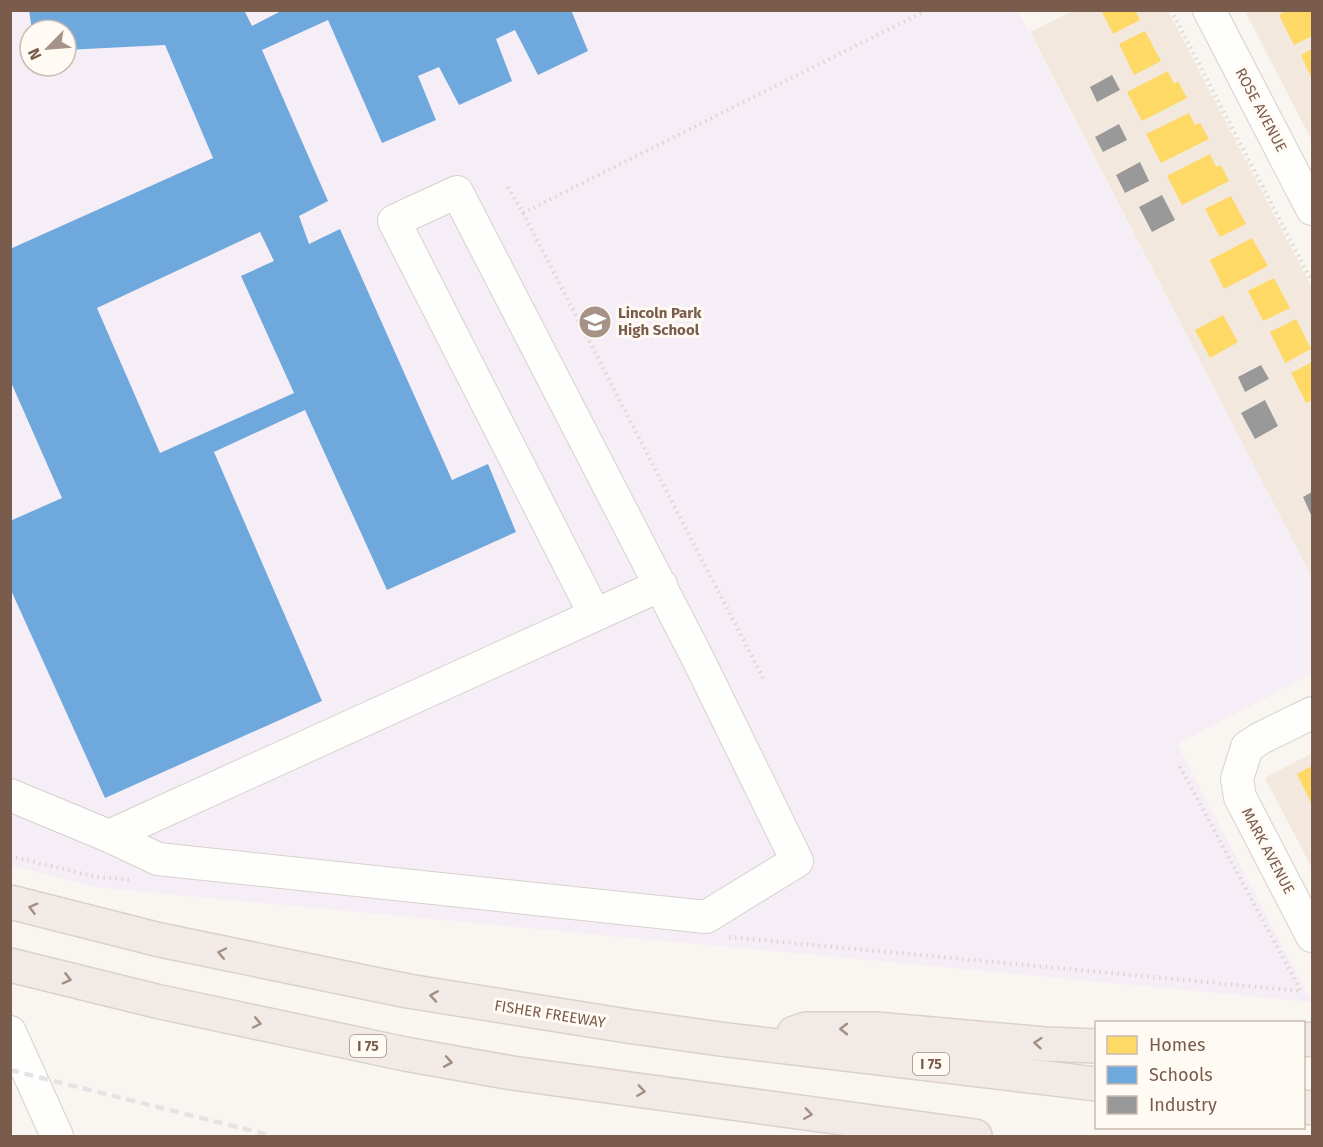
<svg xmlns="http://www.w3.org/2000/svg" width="1323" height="1147" font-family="'Fira Sans',sans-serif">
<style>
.residential{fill:#f2e8de}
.education{fill:#f6eef6;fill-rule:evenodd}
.homes{fill:#ffd966}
.schools{fill:#6fa8dc;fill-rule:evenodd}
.industry{fill:#999}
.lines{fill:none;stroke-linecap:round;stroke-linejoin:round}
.minor-casing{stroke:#d7d1cb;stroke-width:34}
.highway-casing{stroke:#dad1cc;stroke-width:36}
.path{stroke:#dcd5d0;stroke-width:4;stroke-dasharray:1.5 4.5;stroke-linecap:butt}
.minor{stroke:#fefefd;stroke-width:32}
.highway{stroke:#f2eae7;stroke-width:33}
.rail{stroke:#e6e3e7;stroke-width:4.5;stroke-dasharray:9 6;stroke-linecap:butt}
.oneway{stroke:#a48e83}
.labels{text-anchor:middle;stroke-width:6;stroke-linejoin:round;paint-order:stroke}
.shield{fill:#fffaf3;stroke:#a28b7f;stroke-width:1.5}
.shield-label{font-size:14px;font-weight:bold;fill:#7a5c4d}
.street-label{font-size:15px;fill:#7a5c4d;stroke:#fffaf3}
.poi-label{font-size:15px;font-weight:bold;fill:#7a5c4d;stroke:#fffaf3;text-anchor:start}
</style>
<rect width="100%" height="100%" fill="#f9f5f0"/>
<!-- residential -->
<path class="residential" d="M 1073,11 L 1168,11 L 1312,288 L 1312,578 L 1030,32 Z
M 1245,11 L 1312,11 L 1312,141 Z
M 1312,753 L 1312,868 L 1265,778 Z"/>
<!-- education -->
<path class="education" d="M 10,11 L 1018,11 L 1312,578 L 1312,674 L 1177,744 L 1312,1002 L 93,887 L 11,865 ZM 30,30 L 66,30 L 66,66 L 30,66 Z"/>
<!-- homes -->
<path class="homes" d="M 1101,10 L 1135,10 L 1140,20 L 1113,34 Z
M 1287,10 L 1310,10 L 1312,14 L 1312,36 L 1294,45 L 1279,15 Z
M 1145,31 L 1161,61 L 1134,75 L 1119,44 Z
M 1312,49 L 1312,79 L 1301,55 Z
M 1168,71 L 1174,84 L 1178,81 L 1187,98 L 1142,121 L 1127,92 Z
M 1189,113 L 1195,125 L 1200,123 L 1209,139 L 1161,163 L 1146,134 Z
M 1210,154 L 1216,167 L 1221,165 L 1229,181 L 1182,205 L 1167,176 Z
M 1231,196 L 1246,224 L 1220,237 L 1205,209 Z
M 1252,238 L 1268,266 L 1224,289 L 1210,260 Z
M 1274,278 L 1290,308 L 1263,321 L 1248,291 Z
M 1223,315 L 1238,342 L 1210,358 L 1195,330 Z
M 1296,319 L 1311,349 L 1285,363 L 1270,332 Z
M 1312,362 L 1312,400 L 1306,403 L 1291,373 Z
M 1312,766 L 1312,805 L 1297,774 Z"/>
<!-- schools -->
<path class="schools" d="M 29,10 L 244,10 L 252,26 L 283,10 L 571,10 L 588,51 L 538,75 L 515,30 L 496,39 L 512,81 L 459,105 L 439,67 L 418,76 L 436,120 L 382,143 L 328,20 L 262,50 L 328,201 L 299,216 L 309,244 L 340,229 L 452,480 L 488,464 L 516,532 L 387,590 L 305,410 L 214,452 L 322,701 L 105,798 L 10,588 L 10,521 L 62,498 L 10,380 L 10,249 L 213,158 L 165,45 L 66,50 L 66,30 L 32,30 ZM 260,232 L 274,261 L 241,276 L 294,393 L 160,453 L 97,308 Z"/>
<!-- industry -->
<path class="industry" d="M 1112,75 L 1120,90 L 1097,102 L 1090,87 Z
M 1119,124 L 1127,140 L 1103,152 L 1095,137 Z
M 1140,162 L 1149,181 L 1125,193 L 1116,175 Z
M 1162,195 L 1175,220 L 1152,232 L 1139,207 Z
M 1261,365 L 1269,379 L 1245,392 L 1238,377 Z
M 1265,400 L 1278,426 L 1255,439 L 1241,413 Z
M 1312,492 L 1312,517 L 1303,497 Z"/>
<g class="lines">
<!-- minor casing -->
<g class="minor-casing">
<path id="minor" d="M 1209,10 L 1312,209
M 595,615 L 661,585
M 1312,713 L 1261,738 L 1247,747 L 1237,779 L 1240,797 L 1312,936
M 10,795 L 109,836 L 158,859 L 706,917 L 797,861 L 697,657 L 457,192 L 394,221 L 595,615 L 109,836
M 10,1032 L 57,1136"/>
</g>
<!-- highway casing -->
<g class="highway-casing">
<path id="highway" d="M 10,902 L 160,940 L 408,991 L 627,1026 L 720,1039 L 1096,1084
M 10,965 L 156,1001 L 405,1054 L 512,1073 L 975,1136
M 794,1033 L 806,1029 L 876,1029 L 1045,1044 L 1096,1046
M 1304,1040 L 1312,1039
M 1304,1107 L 1312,1108"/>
</g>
<!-- path -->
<path class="path" d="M 1171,10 L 1312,282
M 508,187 L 523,213 L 763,678
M 523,213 L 927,10
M 10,856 L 96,877 L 133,880
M 729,937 L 1301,991 L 1178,763"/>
<!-- minor -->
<use href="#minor" class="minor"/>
<!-- highway -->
<use href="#highway" class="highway"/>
<!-- rail -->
<path class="rail" d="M 10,1070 L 273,1136"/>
</g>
<!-- one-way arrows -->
<defs><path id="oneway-chevron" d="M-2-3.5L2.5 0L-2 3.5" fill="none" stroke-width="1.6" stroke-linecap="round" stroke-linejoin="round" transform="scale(1.5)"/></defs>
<g class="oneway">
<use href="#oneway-chevron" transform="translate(33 908) rotate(-165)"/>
<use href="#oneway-chevron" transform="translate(222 953) rotate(-168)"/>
<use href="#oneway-chevron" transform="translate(67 979) rotate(14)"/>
<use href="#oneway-chevron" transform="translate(434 996) rotate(-171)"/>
<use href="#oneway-chevron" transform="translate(257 1023) rotate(12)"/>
<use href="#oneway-chevron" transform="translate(844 1029) rotate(-180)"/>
<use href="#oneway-chevron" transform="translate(1038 1043) rotate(-175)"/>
<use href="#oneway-chevron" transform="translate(448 1062) rotate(10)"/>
<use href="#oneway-chevron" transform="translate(641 1091) rotate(8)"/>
<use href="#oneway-chevron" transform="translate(808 1114) rotate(8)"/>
</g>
<!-- icons -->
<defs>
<g id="school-disc" transform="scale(1.725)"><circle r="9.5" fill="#a69286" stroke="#fffaf3"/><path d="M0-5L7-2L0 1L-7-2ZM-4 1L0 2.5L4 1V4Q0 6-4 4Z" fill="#fff"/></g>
</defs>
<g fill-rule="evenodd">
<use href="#school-disc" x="595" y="322"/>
</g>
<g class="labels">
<!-- shield labels -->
<g class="shield">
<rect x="350" y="1035" width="36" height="22" rx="4.5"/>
<rect x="913" y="1053" width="36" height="22" rx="4.5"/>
</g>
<g class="shield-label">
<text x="368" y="1051">I 75</text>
<text x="931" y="1069">I 75</text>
</g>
<!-- street labels -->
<g class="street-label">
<text transform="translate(1261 110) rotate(62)" y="5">ROSE AVENUE</text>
<text transform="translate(1268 851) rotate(62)" y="5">MARK AVENUE</text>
<text transform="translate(550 1014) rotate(9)" y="5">FISHER FREEWAY</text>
</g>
<!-- poi labels -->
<g class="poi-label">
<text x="618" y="318">Lincoln Park<tspan x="618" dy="17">High School</tspan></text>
</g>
</g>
<!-- border -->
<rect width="1323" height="1147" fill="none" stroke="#7a5c4d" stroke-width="24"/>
<!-- legend -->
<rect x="1095" y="1021" width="210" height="108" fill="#fffaf3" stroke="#cabbb1" stroke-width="1.5"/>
<rect x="1107" y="1036" width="30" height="18" fill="#ffd966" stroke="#cabbb1" stroke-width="1.5"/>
<text x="1149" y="1051" font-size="18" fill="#7a5c4d">Homes</text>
<rect x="1107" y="1066" width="30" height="18" fill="#6fa8dc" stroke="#cabbb1" stroke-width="1.5"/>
<text x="1149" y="1081" font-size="18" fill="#7a5c4d">Schools</text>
<rect x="1107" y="1096" width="30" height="18" fill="#999999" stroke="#cabbb1" stroke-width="1.5"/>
<text x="1149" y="1111" font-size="18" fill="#7a5c4d">Industry</text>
<!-- north arrow -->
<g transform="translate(48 48) rotate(245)"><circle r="28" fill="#fffaf3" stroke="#cabbb1" stroke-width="1.5"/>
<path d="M0-4.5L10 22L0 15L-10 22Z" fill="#a69286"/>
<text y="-9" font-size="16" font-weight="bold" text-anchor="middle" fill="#7a5c4d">N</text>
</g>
</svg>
